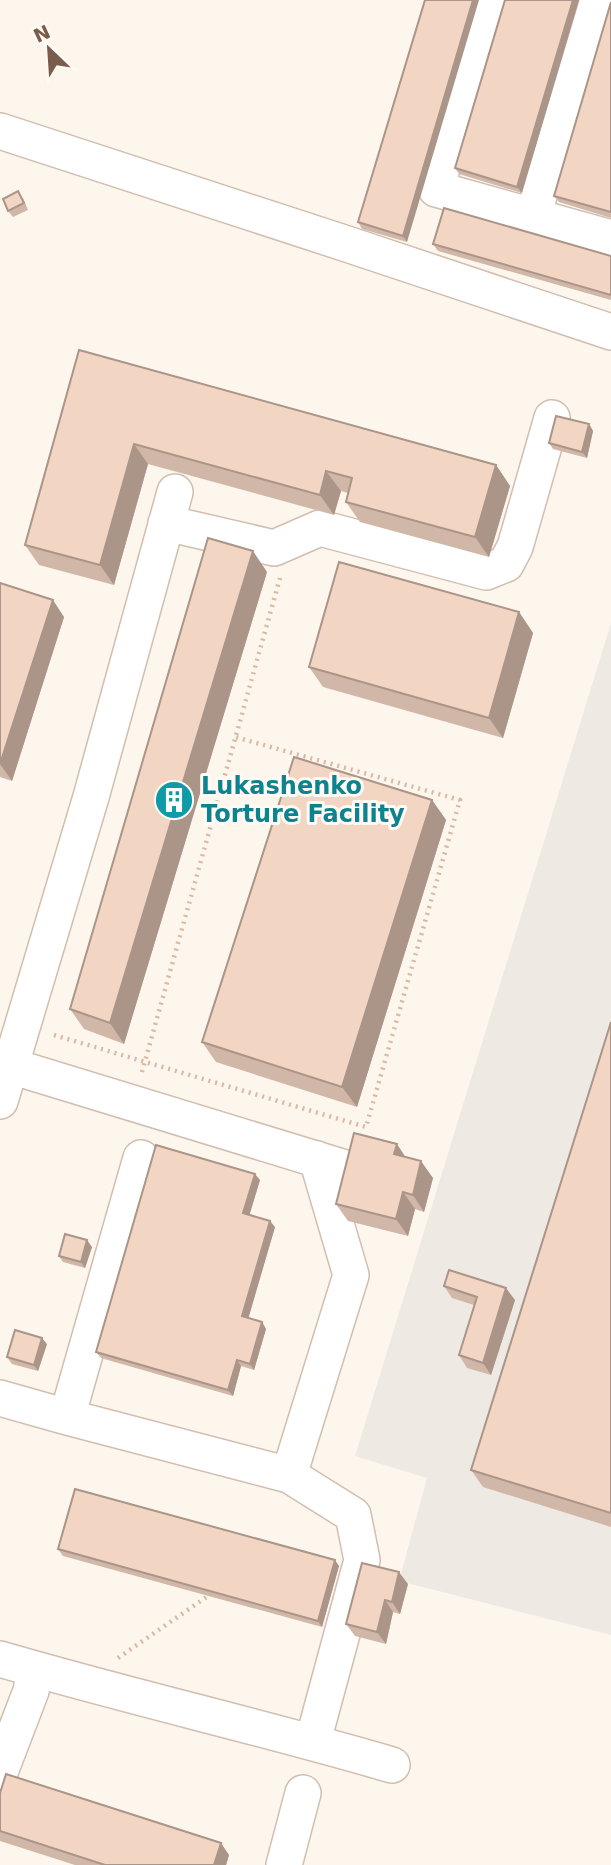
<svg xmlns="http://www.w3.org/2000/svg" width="611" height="1865" font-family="'DejaVu Sans',sans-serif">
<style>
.industrial{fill:#efe9e4}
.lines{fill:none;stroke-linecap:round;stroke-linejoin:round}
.minor-casing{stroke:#d1beb0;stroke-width:38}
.path{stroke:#d9b8a5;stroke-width:4.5;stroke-dasharray:2 5;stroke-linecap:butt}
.minor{stroke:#fff;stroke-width:35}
.wall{fill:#d1b7a8}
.shaded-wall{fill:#aa9588}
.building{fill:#f3d5c3;stroke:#aa9588;stroke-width:2}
.labels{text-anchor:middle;stroke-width:6;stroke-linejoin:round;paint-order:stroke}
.culture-label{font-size:24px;font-weight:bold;fill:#0d838f;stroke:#fffaf3;text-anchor:start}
</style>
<rect width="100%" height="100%" fill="#fdf6ec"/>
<!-- industrial -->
<path class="industrial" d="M 611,623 L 611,1635 L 399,1581 L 427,1478 L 355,1456 Z"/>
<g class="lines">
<!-- minor casing -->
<g class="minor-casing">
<path id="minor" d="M 492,0 L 436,189 L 611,238
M 0,131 L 347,244 L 611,332
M 533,216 L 598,0
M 166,523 L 274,548 L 320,528 L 486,572 L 506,564 L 515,547 L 552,418
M 11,1066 L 345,1168
M 0,1101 L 91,797 L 175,492
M 0,1398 L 67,1417 L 289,1475 L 351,1275 L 317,1159
M 67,1417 L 141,1158
M 289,1475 L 353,1515 L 362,1560 L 313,1741
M 0,1659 C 130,1697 262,1727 392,1765
M 0,1772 L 31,1691 L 35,1669
M 284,1865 L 303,1793"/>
</g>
<!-- path -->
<path class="path" d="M 54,1035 L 366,1127 L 460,800 L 235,737
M 142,1072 L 280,578
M 118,1658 L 208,1596"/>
<!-- minor -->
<use href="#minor" class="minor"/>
</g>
<!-- wall -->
<path class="wall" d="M 425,0 L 407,242 L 362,229 L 358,222 Z
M 505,0 L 522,193 L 459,174 L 455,168 Z
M 611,2 L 611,218 L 559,202 L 554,196 Z
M 23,198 L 28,210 L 13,217 L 8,211 Z
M 433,244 L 611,256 L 611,300 L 438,251 Z
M 79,350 L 496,465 L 510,486 L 489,557 L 360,522 L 346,502 L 348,493 L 341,491 L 334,515 L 148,464 L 114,585 L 39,565 L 25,545 Z
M 589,424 L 593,431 L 587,458 L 553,449 L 549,443 Z
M 267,572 L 124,1044 L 84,1029 L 70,1009 Z
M 0,583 L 64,617 L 12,781 L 0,777 Z
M 519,612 L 533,633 L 503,738 L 323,687 L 309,667 Z
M 432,800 L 446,820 L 357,1107 L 216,1062 L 202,1042 Z
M 611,1022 L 611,1527 L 483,1487 L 471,1470 Z
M 406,1157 L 433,1178 L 424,1212 L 415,1209 L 408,1236 L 348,1221 L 336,1204 Z
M 260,1180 L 249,1215 L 275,1227 L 248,1318 L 262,1322 L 266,1329 L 254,1370 L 241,1366 L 233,1396 L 101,1358 L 96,1352 Z
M 92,1247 L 85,1268 L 63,1262 L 59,1256 Z
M 444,1286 L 515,1300 L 491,1375 L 467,1368 L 459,1355 L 474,1305 L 452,1298 Z
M 47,1344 L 38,1371 L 12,1364 L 7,1357 Z
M 58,1549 L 339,1566 L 322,1627 L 63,1556 Z
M 408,1584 L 400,1614 L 393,1612 L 386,1644 L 355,1636 L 346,1624 Z
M 0,1793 L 229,1855 L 226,1865 L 75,1865 L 0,1841 Z"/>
<!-- shaded-wall -->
<path class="shaded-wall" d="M 473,0 L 479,0 L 407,242 L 403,236 Z
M 573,0 L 579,0 L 522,193 L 517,187 Z
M 589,424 L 593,431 L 587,458 L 582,452 Z
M 134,444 L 148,464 L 114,585 L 100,565 Z
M 496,465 L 510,486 L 489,557 L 475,537 Z
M 326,471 L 341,491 L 334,515 L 320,495 Z
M 253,551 L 267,572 L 124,1044 L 110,1023 Z
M 53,600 L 64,617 L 12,781 L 0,764 Z
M 519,612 L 533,633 L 503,738 L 489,718 Z
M 432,800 L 446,820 L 357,1107 L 342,1087 Z
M 397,1144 L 408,1161 L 394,1154 Z
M 421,1161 L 433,1178 L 424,1212 L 413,1195 Z
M 255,1174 L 260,1180 L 248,1220 L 243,1213 Z
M 403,1192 L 415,1209 L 408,1236 L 396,1219 Z
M 270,1221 L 275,1227 L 247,1323 L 242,1316 Z
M 87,1240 L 92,1247 L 85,1268 L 81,1262 Z
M 506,1288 L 515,1300 L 491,1375 L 483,1363 Z
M 262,1322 L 266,1329 L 254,1370 L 250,1364 Z
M 42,1338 L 47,1344 L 38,1371 L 34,1365 Z
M 237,1360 L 241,1366 L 233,1396 L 228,1390 Z
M 335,1560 L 339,1566 L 322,1627 L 318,1621 Z
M 399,1572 L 408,1584 L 400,1614 L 392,1602 Z
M 385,1600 L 393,1612 L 386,1644 L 377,1632 Z
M 221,1843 L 229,1855 L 226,1865 L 214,1865 Z"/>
<!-- building -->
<path class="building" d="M 425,0 L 473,0 L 403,236 L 358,222 Z
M 505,0 L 573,0 L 517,187 L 455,168 Z
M 611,2 L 611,212 L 554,196 Z
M 18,191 L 24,203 L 8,211 L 3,199 Z
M 444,208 L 611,256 L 611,295 L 433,244 Z
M 79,350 L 496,465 L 475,537 L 346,502 L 352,478 L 326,471 L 320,495 L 134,444 L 100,565 L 25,545 Z
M 556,416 L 589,424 L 582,452 L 549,443 Z
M 208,538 L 253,551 L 110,1023 L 70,1009 Z
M 339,562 L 519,612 L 489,718 L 309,667 Z
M 0,583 L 53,600 L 0,764 Z
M 294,757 L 432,800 L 342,1087 L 202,1042 Z
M 611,1022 L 611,1513 L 471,1470 Z
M 354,1133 L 397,1144 L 394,1154 L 421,1161 L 413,1195 L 403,1192 L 396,1219 L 336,1204 Z
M 156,1145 L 255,1174 L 243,1213 L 270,1221 L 242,1316 L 262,1322 L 250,1364 L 237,1360 L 228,1390 L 96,1352 Z
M 65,1234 L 87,1240 L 81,1262 L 59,1256 Z
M 449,1270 L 506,1288 L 483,1363 L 459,1355 L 477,1297 L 444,1286 Z
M 15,1330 L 42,1338 L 34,1365 L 7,1357 Z
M 75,1489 L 335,1560 L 318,1621 L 58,1549 Z
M 362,1563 L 399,1572 L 392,1602 L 385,1600 L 377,1632 L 346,1624 Z
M 6,1774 L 221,1843 L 214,1865 L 105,1865 L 0,1831 L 0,1793 Z"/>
<!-- icons -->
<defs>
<g id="building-disc" transform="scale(2.0125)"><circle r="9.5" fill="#0f9aa8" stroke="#fffaf3"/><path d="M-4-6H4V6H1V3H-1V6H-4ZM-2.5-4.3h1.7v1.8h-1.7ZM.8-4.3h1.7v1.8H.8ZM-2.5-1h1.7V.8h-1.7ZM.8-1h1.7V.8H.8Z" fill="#fff"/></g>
</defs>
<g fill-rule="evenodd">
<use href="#building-disc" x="174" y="800"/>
</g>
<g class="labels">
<!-- culture labels -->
<g class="culture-label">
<text x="201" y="794">Lukashenko<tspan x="201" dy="28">Torture Facility</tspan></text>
</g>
</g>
<!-- north arrow -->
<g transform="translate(49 49) rotate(335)" stroke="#fffaf3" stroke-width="5" paint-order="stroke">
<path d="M0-5L12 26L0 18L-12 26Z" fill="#7a5c4d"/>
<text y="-10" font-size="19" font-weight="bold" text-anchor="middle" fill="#7a5c4d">N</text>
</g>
</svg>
